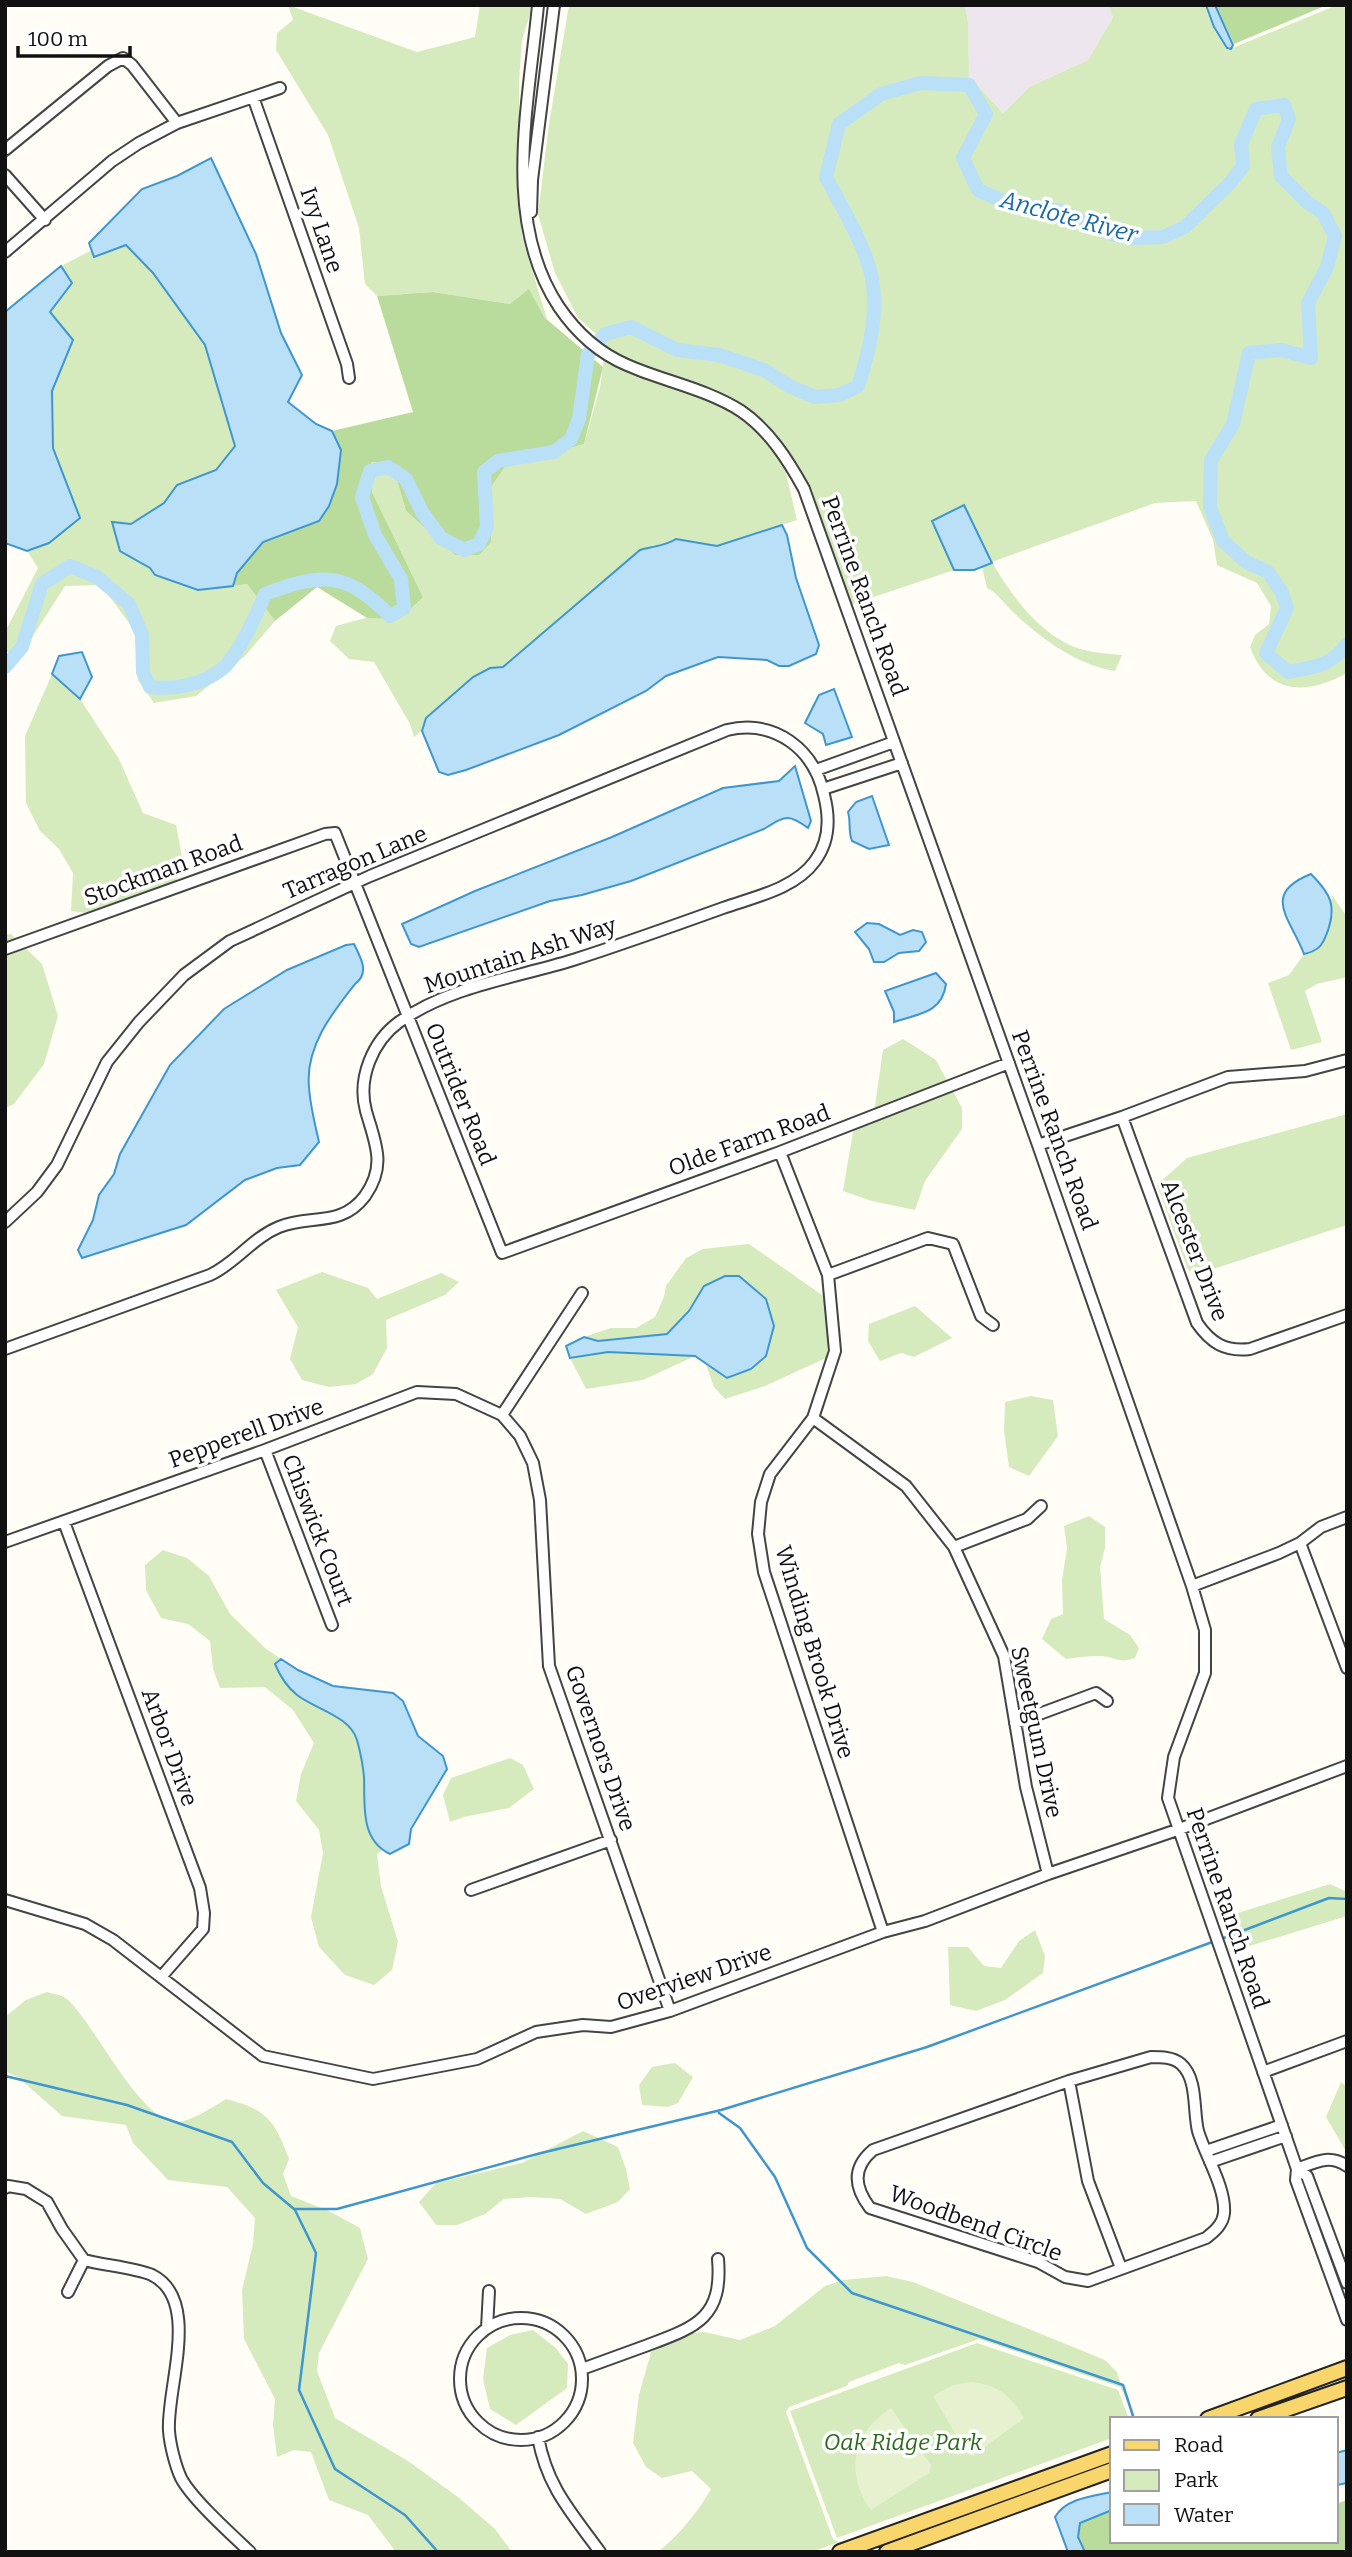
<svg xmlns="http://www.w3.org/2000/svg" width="1352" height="2557" font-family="Bitter,serif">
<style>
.industrial{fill:#eee6ef}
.green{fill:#d5ebbd}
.forest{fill:#b9dc9c}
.pitch{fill:#e6f2cf}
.water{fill:#b9e0f7;stroke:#3f96cf;stroke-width:2}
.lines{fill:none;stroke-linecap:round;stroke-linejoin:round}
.stream{stroke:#3f96cf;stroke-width:2.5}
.river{stroke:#b9e0f7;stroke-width:14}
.minor-casing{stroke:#444;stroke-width:14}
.major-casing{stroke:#222;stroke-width:18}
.minor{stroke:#fff;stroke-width:10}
.major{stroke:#f9d66b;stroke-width:14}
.labels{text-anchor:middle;stroke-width:7;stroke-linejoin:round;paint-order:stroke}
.street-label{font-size:23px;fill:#111;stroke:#fff}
.park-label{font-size:23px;font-style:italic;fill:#2f6b1f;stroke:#fff}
.water-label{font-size:24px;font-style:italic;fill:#1768a6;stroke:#fff}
</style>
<rect width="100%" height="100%" fill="#fffdf5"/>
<!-- industrial -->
<path class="industrial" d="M 965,5 L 1108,5 L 1113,17 L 1088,60 L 1029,87 L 1003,113 L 969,76 L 968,22 Z"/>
<!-- green -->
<path class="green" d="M 288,5 L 417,52 L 475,37 L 480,5 L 530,5 L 530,14 L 522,40 L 519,82 L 519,196 L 522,237 L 547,319 L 510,304 L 433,292 L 377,296 L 365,284 L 359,228 L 328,135 L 276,50 L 277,33 L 293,20 Z
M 569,5 L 965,5 L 968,22 L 969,76 L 1003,113 L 1029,87 L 1088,60 L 1113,17 L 1108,5 L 1205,5 L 1214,30 L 1228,50 L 1337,5 L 1347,5 L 1347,673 C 1305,696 1268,695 1250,647 L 1255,635 L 1269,624 L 1271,606 L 1257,583 L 1217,565 L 1213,540 L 1196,501 L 1155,503 L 992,562 C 1012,597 1043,639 1084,650 C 1096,653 1109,654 1122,655 L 1115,671 C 1077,665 1042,639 1015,614 C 1005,605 999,594 987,588 L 982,567 L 992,563 L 932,521 L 954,570 L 850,605 L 808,487 L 791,455 L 769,432 L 744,408 L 628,361 L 606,348 L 606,343 L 578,318 L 555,273 L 538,214 L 549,124 Z
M 126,245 L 153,273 L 205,345 L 235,446 L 216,470 L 177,485 L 164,503 L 131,524 L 112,522 L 119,551 L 150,568 L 155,576 L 198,590 L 247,584 L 275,621 L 245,656 L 196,696 L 154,703 L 138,680 L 135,631 L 101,585 L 65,586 L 22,653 L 5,652 L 5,632 L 38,568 L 27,551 L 49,543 L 80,518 L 53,449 L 52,391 L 73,341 L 50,312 L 71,283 L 61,266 L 92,250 L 95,257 Z
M 604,358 L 738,414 L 784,460 L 799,487 L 786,473 L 797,520 L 717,546 L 676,539 L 670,544 L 653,545 L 625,564 L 503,667 L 490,668 L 473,677 L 426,717 L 423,730 L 414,737 L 410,724 L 374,662 L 349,659 L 330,641 L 336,626 L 369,617 L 423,597 L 366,480 L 371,462 L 392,462 L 406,511 L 455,555 L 491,542 L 491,487 L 505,467 L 584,444 L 600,387 Z
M 52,674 L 80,699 L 119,759 L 143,813 L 176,825 L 184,868 L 169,891 L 138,896 L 94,914 L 71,911 L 73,873 L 59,849 L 40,831 L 26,803 L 25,736 Z
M 1332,895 L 1347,917 L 1347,977 L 1317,984 L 1305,991 L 1322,1042 L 1291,1050 L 1268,983 L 1289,975 L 1304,954 L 1316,951 L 1333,915 L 1331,903 Z
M 11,934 L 42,964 L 58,1016 L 44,1064 L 14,1104 L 5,1108 L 5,935 Z
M 903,1039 L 936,1060 L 962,1108 L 962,1129 L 925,1181 L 915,1210 L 872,1201 L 843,1191 L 853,1132 L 874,1112 L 883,1050 Z
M 1347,1114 L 1347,1225 L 1198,1274 L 1188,1270 L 1157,1185 L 1187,1158 Z
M 749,1244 L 822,1295 L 833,1312 L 826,1358 L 765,1386 L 725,1399 L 714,1387 L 706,1365 L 727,1378 L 774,1326 L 766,1299 L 756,1291 L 704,1286 L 689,1311 L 667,1334 L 598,1341 L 584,1337 L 611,1328 L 636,1328 L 655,1317 L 664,1297 L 666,1286 L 686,1258 L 703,1249 Z
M 322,1272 L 368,1288 L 377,1299 L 441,1273 L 459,1282 L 445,1295 L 386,1320 L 387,1348 L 373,1374 L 356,1384 L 329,1387 L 302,1380 L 290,1359 L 298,1327 L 276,1290 Z
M 915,1306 L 952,1338 L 914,1357 L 901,1353 L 880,1361 L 868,1341 L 869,1324 Z
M 608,1352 L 695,1356 L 643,1380 L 586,1389 L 570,1358 Z
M 1031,1396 L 1053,1400 L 1058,1436 L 1029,1476 L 1009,1467 L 1004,1431 L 1005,1402 Z
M 1089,1516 L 1105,1527 L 1105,1548 L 1100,1567 L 1104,1619 L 1130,1635 L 1139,1648 L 1135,1658 C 1119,1664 1116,1657 1101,1656 C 1089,1656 1078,1657 1066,1659 L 1042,1639 L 1051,1619 L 1063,1614 L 1062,1580 L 1067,1548 L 1064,1526 Z
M 163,1550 L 187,1558 L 209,1576 L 230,1614 L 265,1648 L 281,1659 L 275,1664 C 292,1707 336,1703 355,1735 C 358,1739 358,1746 359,1751 C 361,1760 364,1769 364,1778 C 364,1804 362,1830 382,1850 L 377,1854 L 381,1886 L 398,1942 L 392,1970 L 374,1985 L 345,1975 L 319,1947 L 311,1917 L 323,1853 L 319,1830 L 296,1801 L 301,1774 L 314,1743 L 293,1710 L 265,1687 L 220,1688 L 213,1669 L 210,1641 L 188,1624 L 161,1618 L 146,1590 L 145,1565 Z
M 510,1758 L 523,1765 L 534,1789 L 509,1808 L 464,1817 L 450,1822 L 443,1795 L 451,1778 Z
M 1330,1884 L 1347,1892 L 1347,1916 L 1230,1952 L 1222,1918 Z
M 1035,1930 L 1045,1956 L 1043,1973 L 1005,2000 L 976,2011 L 950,2005 L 948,1947 L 968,1947 L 984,1966 L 1001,1968 L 1019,1941 Z
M 47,1992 C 54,1994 62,1995 67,1999 C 96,2025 139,2121 177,2122 C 190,2122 215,2106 226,2099 C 267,2109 275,2121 289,2159 L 283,2174 L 291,2196 L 329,2211 L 360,2228 L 368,2259 L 319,2353 L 317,2371 L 335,2418 L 408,2461 L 458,2497 L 495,2529 L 512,2552 L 396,2552 L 368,2515 L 329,2500 L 311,2452 L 294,2450 L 277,2457 L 273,2425 L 275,2399 L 244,2339 L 242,2290 L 253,2244 L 255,2218 L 227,2187 L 168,2180 L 133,2143 L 126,2125 L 62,2116 L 19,2078 L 5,2071 L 5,2017 L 26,2000 Z
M 675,2063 L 693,2077 L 678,2103 L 668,2107 L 642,2105 L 639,2085 L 652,2067 Z
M 1341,2082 L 1347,2087 L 1347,2153 L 1326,2117 Z
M 583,2131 L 618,2147 L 626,2169 L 630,2189 L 618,2202 L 586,2214 L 560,2199 L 531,2197 L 504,2199 L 485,2214 L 457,2225 L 436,2225 L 419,2202 L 436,2183 L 522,2163 Z
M 886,2276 L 913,2282 L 1105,2360 L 1117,2372 L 1126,2399 L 1120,2387 L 979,2339 L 905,2365 L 899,2363 L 849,2382 L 847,2386 L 789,2407 L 786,2412 L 833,2539 L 838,2542 L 852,2538 L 811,2552 L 658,2552 C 680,2534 697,2513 711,2489 L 692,2471 L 662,2478 L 646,2467 L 633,2443 L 639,2395 L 651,2352 L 677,2334 L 704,2332 L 740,2340 L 775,2326 L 825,2286 L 843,2280 Z
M 533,2330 L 556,2348 L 568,2364 L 567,2388 L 516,2425 L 490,2409 L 483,2379 L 487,2348 L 510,2335 Z
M 977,2343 L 1118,2390 L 1129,2419 L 1112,2419 L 1112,2438 L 837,2538 L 790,2411 Z"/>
<!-- forest -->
<path class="forest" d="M 1216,5 L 1327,5 L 1234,44 Z
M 529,289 L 544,317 L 603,367 L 584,444 L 505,467 L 491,487 L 491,542 L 479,555 L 455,555 L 406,511 L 392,463 L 371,462 L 372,492 L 423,597 L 399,619 L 367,618 L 317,587 L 275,621 L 247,584 L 233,586 L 237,573 L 263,542 L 319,521 L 329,506 L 337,483 L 341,450 L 332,431 L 413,412 L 377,296 L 433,292 L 510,304 Z
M 1347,2500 L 1347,2552 L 1085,2552 L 1078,2537 L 1080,2522 L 1112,2510 L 1112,2541 L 1336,2541 L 1336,2504 Z"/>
<!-- pitch -->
<path class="pitch" d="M 972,2382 C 998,2384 1012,2397 1024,2418 L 973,2456 L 968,2454 L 933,2396 L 953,2385 Z
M 891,2408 L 931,2465 L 929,2473 L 871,2510 C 844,2473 853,2433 891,2408 Z"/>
<!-- water -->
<path class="water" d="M 1206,5 L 1215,5 L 1233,45 L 1231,49 L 1227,48 L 1214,27 Z
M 211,158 L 256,254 L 281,333 L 302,375 L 288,402 L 316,424 L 332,431 L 341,450 L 337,484 L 329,506 L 319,521 L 263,542 L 237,573 L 233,586 L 198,590 L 155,575 L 150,568 L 120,551 L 112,522 L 131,524 L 164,503 L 177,485 L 216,470 L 235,446 L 205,345 L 153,273 L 126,245 L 94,257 L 89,243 L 142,189 L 177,176 Z
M 61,266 L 72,283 L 50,312 L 73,340 L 52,391 L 53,448 L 80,518 L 49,543 L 27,551 L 5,543 L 5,312 Z
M 964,505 L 992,563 L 974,570 L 954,570 L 932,521 Z
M 782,525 L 787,535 L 796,578 L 819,645 L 816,654 L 789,666 L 779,666 L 767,660 L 718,657 L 666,676 L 646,691 L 559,735 L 466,770 L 448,775 L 439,772 L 422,731 L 426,718 L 473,677 L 490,668 L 503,667 L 640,550 C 652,546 666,546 676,539 L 717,546 Z
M 82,652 L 92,677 L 80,699 L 52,674 L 59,656 Z
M 834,689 L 852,737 L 826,745 L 823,734 L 805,723 L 819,695 Z
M 795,766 L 811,821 L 808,828 C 788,813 785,816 764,829 L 631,881 L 582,895 L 550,901 L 419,947 L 411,944 L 402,924 L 475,891 L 612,837 L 723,788 L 779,781 Z
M 872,796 L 889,845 L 869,849 L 852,841 C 848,831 851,822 848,812 L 856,802 Z
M 1311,874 C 1331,894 1337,906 1327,933 C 1322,947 1317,951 1304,954 C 1291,919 1260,894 1311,874 Z
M 867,923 L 879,924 L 900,935 L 913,930 L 922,932 L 926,942 L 919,951 L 899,953 L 884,962 L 874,962 L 869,949 L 855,932 Z
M 354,944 C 361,958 370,973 355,984 C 332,1013 305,1047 309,1087 C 310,1105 315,1124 319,1142 L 300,1165 L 277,1168 L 245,1180 L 186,1225 L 82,1258 L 78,1250 L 93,1220 L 99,1195 L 114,1174 L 120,1154 L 170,1065 L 224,1009 L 287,970 L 346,945 Z
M 936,973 L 946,984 C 942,1014 917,1014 894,1022 L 894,1012 L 885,991 Z
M 725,1276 L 739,1276 L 766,1299 L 774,1326 L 766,1356 L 751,1369 L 727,1378 L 695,1356 L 608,1352 L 570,1358 L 566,1346 L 584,1337 L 598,1341 L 667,1334 L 689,1311 L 704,1286 Z
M 281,1659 L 298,1670 L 333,1686 L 393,1693 L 403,1701 L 418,1736 L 443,1756 L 447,1769 L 411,1829 L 409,1844 L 390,1854 C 360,1840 365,1805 364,1777 C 363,1765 360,1751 357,1740 C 350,1716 315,1709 297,1695 C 287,1687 280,1676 275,1664 Z
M 1347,2450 L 1347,2483 L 1337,2485 L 1336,2453 Z
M 1112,2492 L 1112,2510 L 1080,2523 L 1078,2537 L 1085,2552 L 1068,2552 L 1055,2517 C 1066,2498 1093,2496 1112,2492 Z"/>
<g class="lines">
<!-- stream -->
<path class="stream" d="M 1221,1939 L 1329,1898 L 1347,1899
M 5,2076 L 127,2105 L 232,2142 L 263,2183 L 294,2209 L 337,2209 L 541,2153 L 721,2110 L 927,2047 L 1215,1941
M 719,2113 L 740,2128 L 775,2177 L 807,2248 L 852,2293 L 1123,2385 L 1134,2419
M 295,2210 L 316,2253 L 299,2390 L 335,2469 L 405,2515 L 438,2552"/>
<!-- river -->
<path class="river" d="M 5,667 L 22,647 L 42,584 L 70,566 L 97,577 L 129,604 L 142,635 L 143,672 L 150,687 C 174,690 202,685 222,669 C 238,656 257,614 265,594 C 321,573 345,570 390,616 L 404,608 L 401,579 L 375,535 L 362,497 L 370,471 L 388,467 L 406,479 L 422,512 L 441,538 L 464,550 L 479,544 L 487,527 L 484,472 L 498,461 L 554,452 L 571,439 L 579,419 L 588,354 L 605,334 L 631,327 L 677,350 L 719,355 L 764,370 L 791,387 L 815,397 L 840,395 L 858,386 C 870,350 880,308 870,270 C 861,238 841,206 826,177 L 839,124 L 881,94 L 921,83 L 969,85 L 986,114 L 963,158 L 978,190 L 1008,203 L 1062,211 L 1098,229 L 1115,235 L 1135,238 L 1163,237 L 1185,227 L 1231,182 L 1243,166 L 1241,144 L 1256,109 L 1284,105 L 1289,119 L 1278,147 L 1281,176 L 1308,203 L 1323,213 L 1335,236 L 1327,267 L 1308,303 L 1311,358 L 1281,350 L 1249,353 L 1233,424 L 1211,460 L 1210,507 L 1223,541 L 1246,562 L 1268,572 L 1282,593 L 1287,608 L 1266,653 L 1288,672 C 1314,667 1331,666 1347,644"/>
<!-- minor casing -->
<g class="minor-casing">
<path id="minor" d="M 538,5 C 529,103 501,220 559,307 C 576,332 599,353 627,365 C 663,381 707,389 741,411 C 769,430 788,460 804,489 L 1038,1145 L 1192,1586 L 1205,1630 L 1205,1673 L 1174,1757 L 1168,1798 L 1297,2169 L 1296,2180 L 1347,2320
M 253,97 L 347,364 L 349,378
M 5,150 L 108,66 L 123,58 L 132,65 L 177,123
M 5,175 L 45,220
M 531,212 L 532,180 L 554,5
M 5,252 L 112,161 L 139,143 L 177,123 L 280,88
M 816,770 L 894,742
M 823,789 L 902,763
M 5,949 L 325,834 L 335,833 L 502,1253 L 780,1152 L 1009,1063
M 1122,1117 L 1197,1323 C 1211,1343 1225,1352 1250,1349 L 1347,1315
M 1038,1145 L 1122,1117 L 1228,1077 L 1305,1071 L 1347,1060
M 780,1152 L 828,1275 L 835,1351 L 813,1418 L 770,1474 L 761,1502 L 758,1534 L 764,1572 L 883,1932
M 5,1222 L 37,1192 L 57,1165 L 107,1062 L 139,1022 L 184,975 L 230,941 L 370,876 L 727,730 C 775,719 814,749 824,795 C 830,818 830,841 815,861 C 795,889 754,897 723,908 C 673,926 623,944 573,960 C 515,978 450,986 399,1022 C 373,1041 357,1078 366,1111 C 375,1143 387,1165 365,1196 C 341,1228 310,1214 279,1227 C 252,1238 236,1263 210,1275 L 5,1349
M 828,1275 L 928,1238 L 953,1244 L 981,1316 L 993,1325
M 502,1415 L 582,1293
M 813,1418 L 906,1486 L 954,1547 L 1004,1656 L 1026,1787 L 1048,1874
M 265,1450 L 332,1625
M 64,1522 L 200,1888 L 204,1913 L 203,1929 L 161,1977
M 5,1542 L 265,1450 L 417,1392 L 456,1394 L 502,1415 L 520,1436 L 533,1463 L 540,1500 L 549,1666 L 670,2011
M 1300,1543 L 1347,1668
M 954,1547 L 1027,1519 L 1041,1506
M 1192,1586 L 1279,1553 L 1300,1543 L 1321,1527 L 1347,1517
M 1015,1723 L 1096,1693 L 1107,1701
M 471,1890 L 611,1840
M 5,1900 L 85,1924 L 113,1940 L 263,2056 L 373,2079 L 477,2059 L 536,2032 L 583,2025 L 611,2027 L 670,2011 L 883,1932 L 925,1921 L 1048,1874 L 1177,1830 L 1347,1766
M 1151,2057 C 1161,2057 1173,2057 1181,2064 C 1198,2079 1193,2111 1198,2131 C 1205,2155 1226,2188 1224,2213 C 1223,2224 1215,2231 1206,2238 L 1088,2281 L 1065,2277 L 1038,2262 L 870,2208 C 854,2187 852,2168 873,2150 L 1069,2081 Z
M 1263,2072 L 1347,2041
M 1069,2081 L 1088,2181 L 1121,2268
M 1206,2151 L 1282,2125
M 1210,2162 L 1286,2136
M 1297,2169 L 1307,2176 L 1347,2283
M 1297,2169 C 1316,2162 1329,2154 1347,2166
M 5,2188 L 8,2186 L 26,2189 L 47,2202 L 62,2229 L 84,2260 C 102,2265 136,2268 152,2275 C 202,2300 166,2389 169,2431 C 170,2444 175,2465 181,2478 C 192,2499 231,2534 250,2552
M 68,2292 L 84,2260
M460 2379a61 61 0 1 1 122 0a61 61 0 1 1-122 0Z
M 487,2328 L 489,2291
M 582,2369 C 604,2361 626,2353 648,2345 C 696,2327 723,2318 718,2259
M 538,2437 C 547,2487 571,2512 600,2552"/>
</g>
<!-- major casing -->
<g class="major-casing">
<path id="major" d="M 1208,2419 L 1347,2368
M 1258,2419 L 1347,2388
M 840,2552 L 1112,2454
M 887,2552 L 1112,2470"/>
</g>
<!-- minor -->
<use href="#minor" class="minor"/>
<!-- major -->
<use href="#major" class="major"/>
</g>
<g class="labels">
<!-- street labels -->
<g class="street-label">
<text transform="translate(322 230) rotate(71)" y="8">Ivy Lane</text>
<text transform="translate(865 596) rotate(70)" y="8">Perrine Ranch Road</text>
<text transform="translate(355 862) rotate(-23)" y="8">Tarragon Lane</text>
<text transform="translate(163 870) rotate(-20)" y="8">Stockman Road</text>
<text transform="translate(520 955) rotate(-18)" y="8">Mountain Ash Way</text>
<text transform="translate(461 1094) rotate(68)" y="8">Outrider Road</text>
<text transform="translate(1055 1130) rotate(70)" y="8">Perrine Ranch Road</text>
<text transform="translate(749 1140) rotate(-20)" y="8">Olde Farm Road</text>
<text transform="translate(1195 1250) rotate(69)" y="8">Alcester Drive</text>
<text transform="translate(246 1433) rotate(-20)" y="8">Pepperell Drive</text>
<text transform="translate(318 1530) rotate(69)" y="8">Chiswick Court</text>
<text transform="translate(815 1652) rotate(73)" y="8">Winding Brook Drive</text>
<text transform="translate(1037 1732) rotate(78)" y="8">Sweetgum Drive</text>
<text transform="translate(170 1747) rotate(70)" y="8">Arbor Drive</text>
<text transform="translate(601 1748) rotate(71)" y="8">Governors Drive</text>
<text transform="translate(1228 1908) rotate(71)" y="8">Perrine Ranch Road</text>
<text transform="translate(694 1977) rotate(-19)" y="8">Overview Drive</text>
<text transform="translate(976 2223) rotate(20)" y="8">Woodbend Circle</text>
</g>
<!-- park labels -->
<g class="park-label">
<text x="903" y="2450">Oak Ridge Park</text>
</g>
<!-- water labels -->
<g class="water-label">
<text transform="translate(1069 217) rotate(15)" y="8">Anclote River</text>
</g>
</g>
<!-- border -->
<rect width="1352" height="2557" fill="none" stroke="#111111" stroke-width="14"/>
<!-- legend -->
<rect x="1110" y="2417" width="228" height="126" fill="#ffffff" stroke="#a0a0a0" stroke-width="2"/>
<rect x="1124" y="2440" width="35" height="10" fill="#f9d66b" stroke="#a0a0a0" stroke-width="2"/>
<text x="1174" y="2452" font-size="21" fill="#111111">Road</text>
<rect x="1124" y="2470" width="35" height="21" fill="#d5ebbd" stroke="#a0a0a0" stroke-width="2"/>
<text x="1174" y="2487" font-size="21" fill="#111111">Park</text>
<rect x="1124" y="2504" width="35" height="21" fill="#b9e0f7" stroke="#a0a0a0" stroke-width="2"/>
<text x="1174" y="2522" font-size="21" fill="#111111">Water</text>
<!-- scale -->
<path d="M18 46v10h112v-10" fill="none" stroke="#111111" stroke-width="3.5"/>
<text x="28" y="46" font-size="21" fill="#111111" stroke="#ffffff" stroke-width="5" paint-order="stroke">100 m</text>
</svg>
